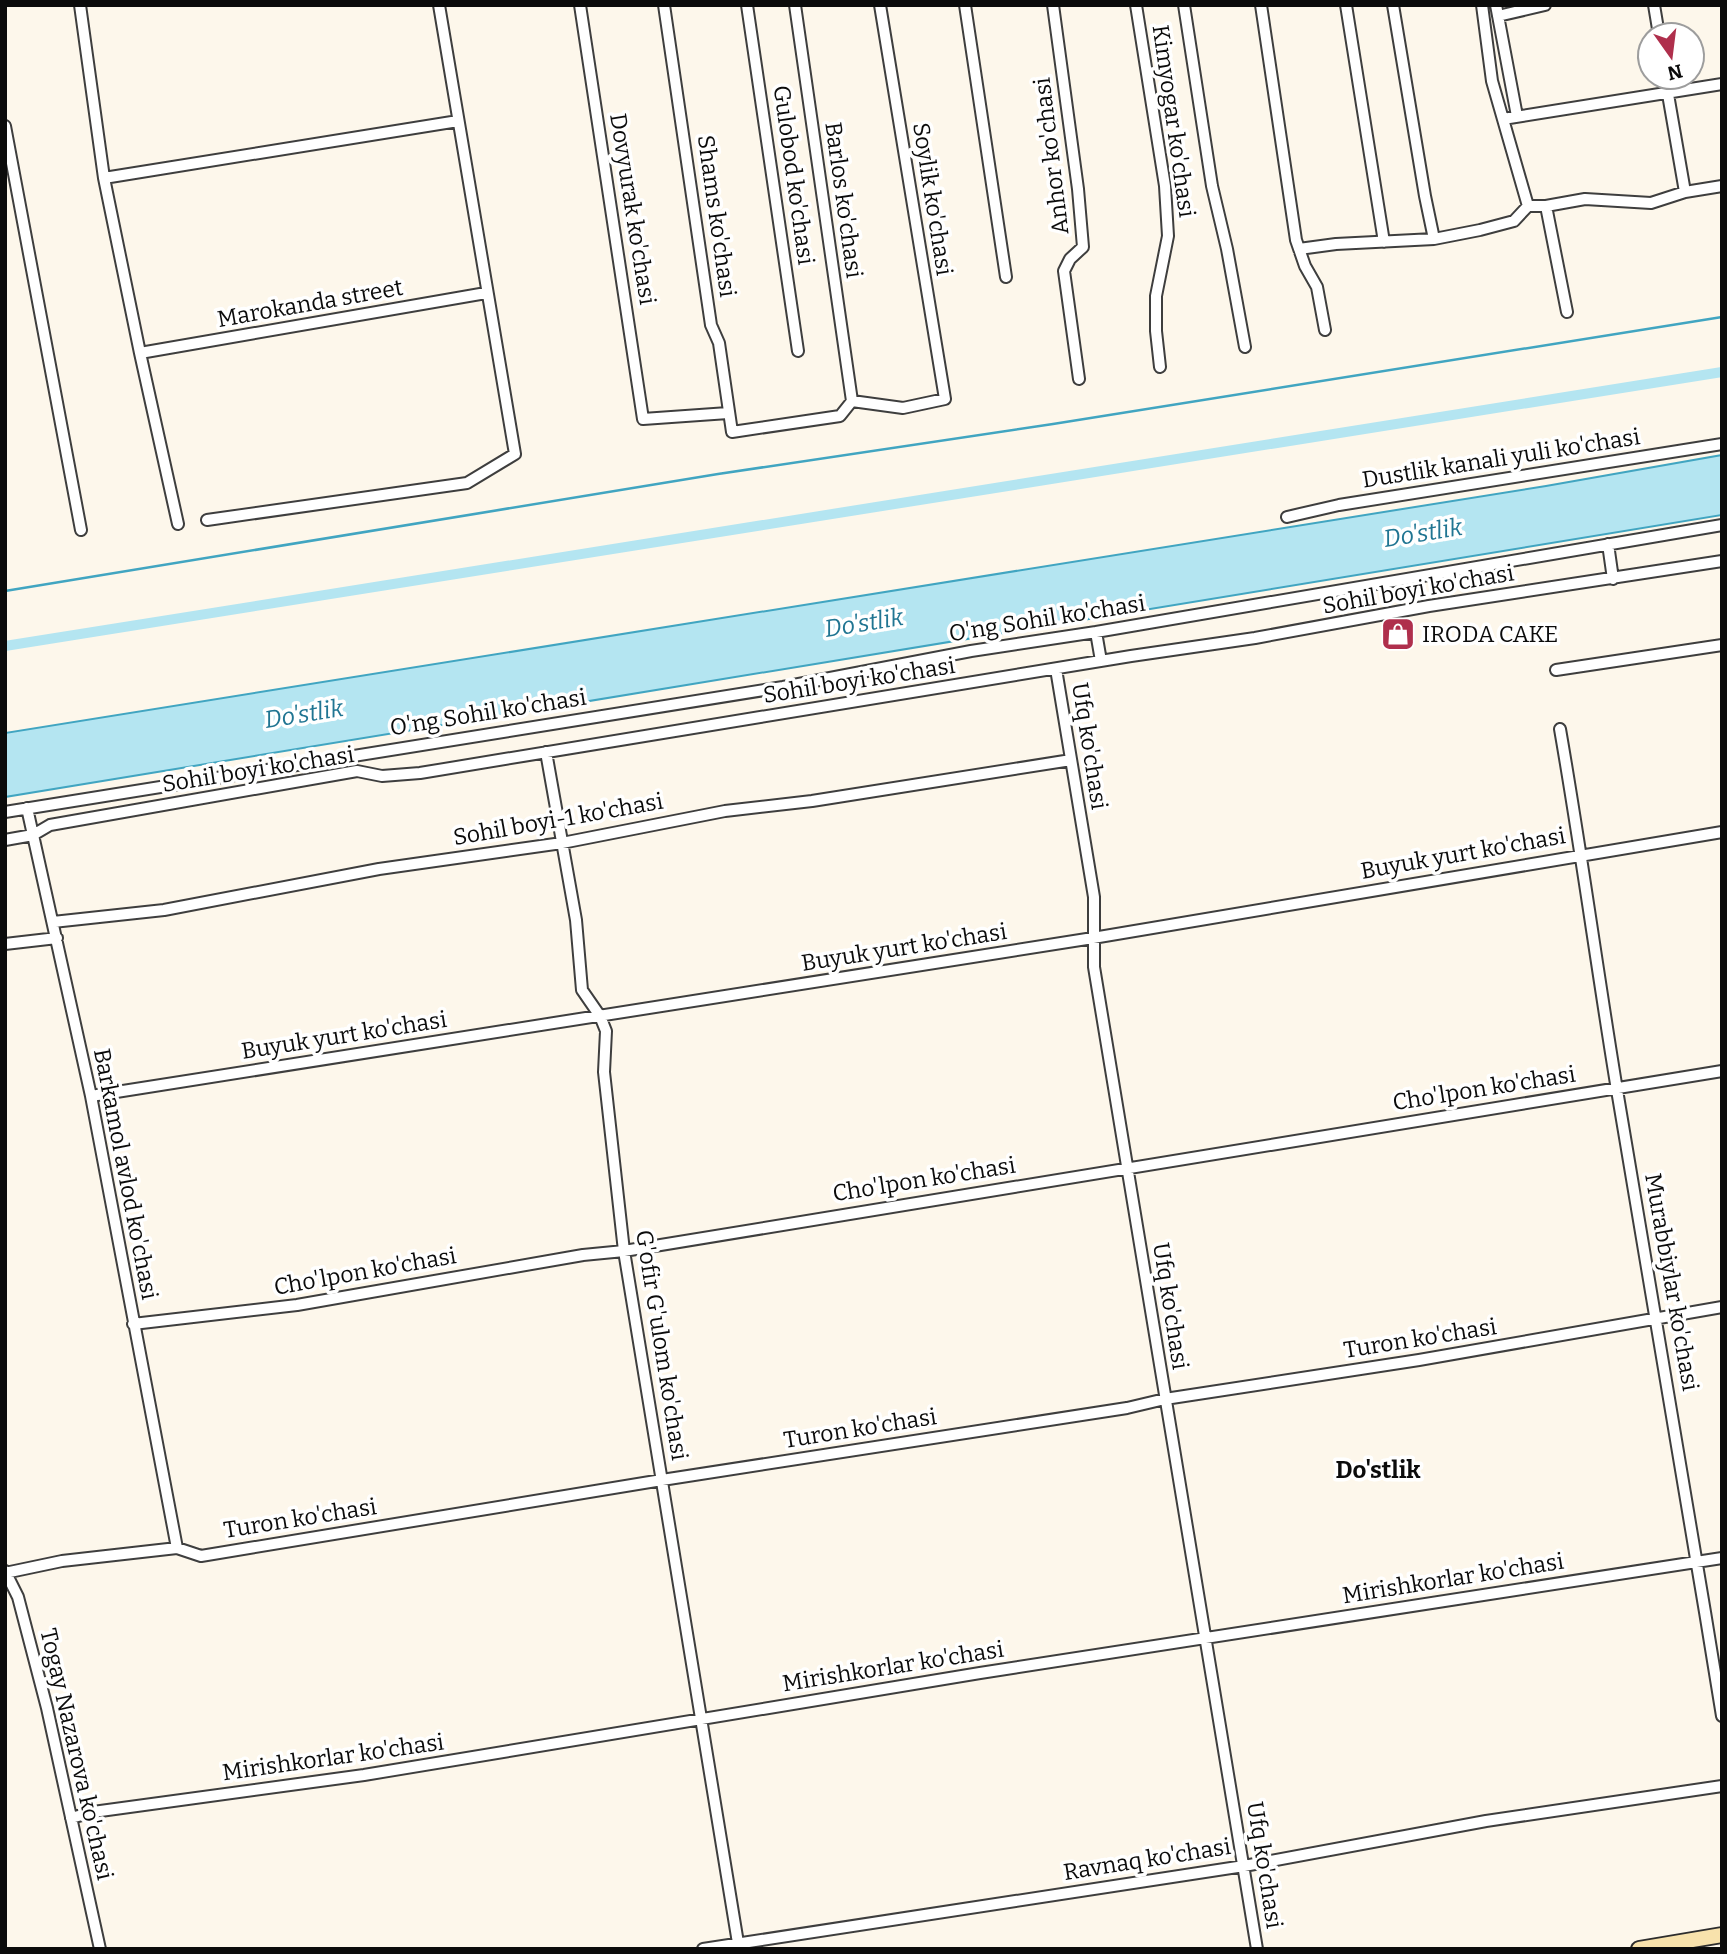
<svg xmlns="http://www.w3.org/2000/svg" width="1727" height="1954" font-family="Bitter,serif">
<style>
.water{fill:#b4e5f1;stroke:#41a5c1;stroke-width:2}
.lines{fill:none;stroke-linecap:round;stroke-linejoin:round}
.stream{stroke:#41a5c1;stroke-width:2.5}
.canal{stroke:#b4e5f1;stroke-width:10}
.street-casing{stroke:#3e3e3e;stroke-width:14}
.secondary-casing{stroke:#2d2d2d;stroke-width:18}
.street{stroke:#fff;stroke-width:10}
.secondary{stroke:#f8e2ac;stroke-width:14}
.labels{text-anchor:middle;stroke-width:7;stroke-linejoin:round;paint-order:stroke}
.street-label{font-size:23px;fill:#0b0b0b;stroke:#fff}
.poi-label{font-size:23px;fill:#0b0b0b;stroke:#fff;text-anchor:start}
.water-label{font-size:24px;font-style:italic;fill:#207592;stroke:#fff}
.neighbourhood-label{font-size:24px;font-weight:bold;fill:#0b0b0b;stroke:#fff}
</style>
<rect width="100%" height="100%" fill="#fdf7eb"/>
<!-- water -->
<path class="water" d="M 1722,455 L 1722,515 L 5,797 L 5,733 L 1546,486 Z"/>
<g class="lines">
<!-- stream -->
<path class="stream" d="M 5,591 L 718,474 L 1053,424 L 1722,317"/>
<!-- canal -->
<path class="canal" d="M 5,646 L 1722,372"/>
<!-- street casing -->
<g class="street-casing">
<path id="street" d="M 80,5 L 104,178 L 140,353 L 178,524
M 580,5 L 643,419 L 728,413
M 664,5 L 711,325 L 719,343 L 732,432 L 840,416 L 852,401 L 903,408 L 945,399 L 880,5
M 747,5 L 798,351
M 795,5 L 852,401
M 965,5 L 1006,277
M 1053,5 L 1078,189 L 1083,247 L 1070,259 L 1064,271 L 1079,379
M 1136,5 L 1165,186 L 1168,236 L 1156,296 L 1156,331 L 1160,367
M 1184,5 L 1212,186 L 1227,249 L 1245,347
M 1261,5 L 1296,240 L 1305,266 L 1317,287 L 1325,330
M 1346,5 L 1384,242
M 1393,5 L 1425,196 L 1434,239
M 1482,5 L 1492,81 L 1528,206
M 1496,5 L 1517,116
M 1654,5 L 1659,35
M 1498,16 L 1545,5
M 1665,77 L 1685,192
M 1503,119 L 1722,84
M 5,126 L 81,530
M 104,178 L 458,121
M 1546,206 L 1567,312
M 1299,249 L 1336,244 L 1434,239 L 1480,230 L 1514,221 L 1528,206 L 1546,206 L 1585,199 L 1651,203 L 1685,192 L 1722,186
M 140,353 L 486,293
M 1287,517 L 1339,505 L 1722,444
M 207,520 L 467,483 L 515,454 L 439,5
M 1608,544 L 1613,579
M 1096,632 L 1101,661
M 1056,669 L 1094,897 L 1094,967 L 1257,1949
M 1556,670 L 1722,645
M 1560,729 C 1581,849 1597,969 1617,1090 C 1653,1298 1688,1507 1722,1716
M 546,752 L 576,920 L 582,990 L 600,1016 L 606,1031 L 604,1072 L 624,1251 L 739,1949
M 27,808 L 91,1096 L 177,1548
M 5,812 L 783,687 L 971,651 L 1096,632 L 1722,525
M 5,840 L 33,835 L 50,825 L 357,771 L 382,776 L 420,773 L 1131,656 L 1255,638 L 1429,606 L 1722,561
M 53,922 L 164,910 L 379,869 L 562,843 L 725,811 L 812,801 L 1071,760
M 5,944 L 57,938
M 91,1096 L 1093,938 L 1722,832
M 133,1324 L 297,1305 L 583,1255 L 624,1251 L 1722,1071
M 5,1571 L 18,1597 L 47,1708 L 100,1949
M 5,1573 L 62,1561 L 177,1548 L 201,1556 L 662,1480 L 1127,1408 L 1165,1399 L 1419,1360 L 1722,1307
M 71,1818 L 93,1812 L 364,1775 L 980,1673 L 1722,1558
M 703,1949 L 1244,1866 L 1486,1821 L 1722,1786"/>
</g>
<!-- secondary casing -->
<g class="secondary-casing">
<path id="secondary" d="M 1639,1949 L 1722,1935"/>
</g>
<!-- street -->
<use href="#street" class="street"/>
<!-- secondary -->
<use href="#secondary" class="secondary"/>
</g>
<!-- icons -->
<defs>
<g id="shop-square" transform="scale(1.75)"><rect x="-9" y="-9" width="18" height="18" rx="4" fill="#af2f4c" stroke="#fff"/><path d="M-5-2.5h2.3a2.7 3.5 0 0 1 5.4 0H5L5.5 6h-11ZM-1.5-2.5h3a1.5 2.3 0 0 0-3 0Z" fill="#fff"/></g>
</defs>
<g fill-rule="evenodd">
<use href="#shop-square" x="1398" y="634"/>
</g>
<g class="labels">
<!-- street labels -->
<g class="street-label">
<text transform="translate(1174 121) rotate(82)" y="8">Kimyogar ko'chasi</text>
<text transform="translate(1051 156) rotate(-97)" y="8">Anhor ko'chasi</text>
<text transform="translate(794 175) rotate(82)" y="8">Gulobod ko'chasi</text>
<text transform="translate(933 199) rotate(81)" y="8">Soylik ko'chasi</text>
<text transform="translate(844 200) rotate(82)" y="8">Barlos ko'chasi</text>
<text transform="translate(633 209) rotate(81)" y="8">Dovyurak ko'chasi</text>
<text transform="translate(717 216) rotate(82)" y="8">Shams ko'chasi</text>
<text transform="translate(310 303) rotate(-10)" y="8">Marokanda street</text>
<text transform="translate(1501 458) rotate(-9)" y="8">Dustlik kanali yuli ko'chasi</text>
<text transform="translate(1418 589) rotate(-10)" y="8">Sohil boyi ko'chasi</text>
<text transform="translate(1047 618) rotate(-9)" y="8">O'ng Sohil ko'chasi</text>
<text transform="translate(859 680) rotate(-9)" y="8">Sohil boyi ko'chasi</text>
<text transform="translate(488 712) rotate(-9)" y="8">O'ng Sohil ko'chasi</text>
<text transform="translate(1090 746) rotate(81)" y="8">Ufq ko'chasi</text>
<text transform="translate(258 769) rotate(-9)" y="8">Sohil boyi ko'chasi</text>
<text transform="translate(558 819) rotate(-10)" y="8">Sohil boyi-1 ko'chasi</text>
<text transform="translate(1463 853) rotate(-10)" y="8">Buyuk yurt ko'chasi</text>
<text transform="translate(904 947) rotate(-9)" y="8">Buyuk yurt ko'chasi</text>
<text transform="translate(344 1035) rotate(-9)" y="8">Buyuk yurt ko'chasi</text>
<text transform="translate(1484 1088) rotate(-9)" y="8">Cho'lpon ko'chasi</text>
<text transform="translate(126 1174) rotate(79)" y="8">Barkamol avlod ko'chasi</text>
<text transform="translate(924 1179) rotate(-9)" y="8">Cho'lpon ko'chasi</text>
<text transform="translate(365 1271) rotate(-10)" y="8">Cho'lpon ko'chasi</text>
<text transform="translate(1672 1282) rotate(80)" y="8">Murabbiylar ko'chasi</text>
<text transform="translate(1171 1306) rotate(81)" y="8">Ufq ko'chasi</text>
<text transform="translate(1420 1338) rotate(-9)" y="8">Turon ko'chasi</text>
<text transform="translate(662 1345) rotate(81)" y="8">G'ofir G'ulom ko'chasi</text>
<text transform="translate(860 1428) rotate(-9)" y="8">Turon ko'chasi</text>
<text transform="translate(300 1518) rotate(-9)" y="8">Turon ko'chasi</text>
<text transform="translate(1453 1578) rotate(-9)" y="8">Mirishkorlar ko'chasi</text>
<text transform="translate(893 1666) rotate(-9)" y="8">Mirishkorlar ko'chasi</text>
<text transform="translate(77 1754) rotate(77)" y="8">Togay Nazarova ko'chasi</text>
<text transform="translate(333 1757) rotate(-8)" y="8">Mirishkorlar ko'chasi</text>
<text transform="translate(1147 1859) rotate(-9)" y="8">Ravnaq ko'chasi</text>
<text transform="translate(1265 1865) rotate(81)" y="8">Ufq ko'chasi</text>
</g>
<!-- poi labels -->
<g class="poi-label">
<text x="1422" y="642">IRODA CAKE</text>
</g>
<!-- water labels -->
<g class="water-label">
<text transform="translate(1423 533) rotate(-9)" y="8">Do'stlik</text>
<text transform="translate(864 623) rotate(-9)" y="8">Do'stlik</text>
<text transform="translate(304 714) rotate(-9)" y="8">Do'stlik</text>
</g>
<!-- neighbourhood labels -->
<g class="neighbourhood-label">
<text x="1378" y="1478">Do'stlik</text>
</g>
</g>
<!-- border -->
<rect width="1727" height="1954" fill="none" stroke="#0b0b0b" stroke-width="14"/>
<!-- north arrow -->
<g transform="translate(1671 56) rotate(166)"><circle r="33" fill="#ffffff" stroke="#9d9d9d" stroke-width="2"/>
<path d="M0-5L12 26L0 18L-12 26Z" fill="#af2f4c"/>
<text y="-10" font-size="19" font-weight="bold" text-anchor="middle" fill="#0b0b0b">N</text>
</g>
</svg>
